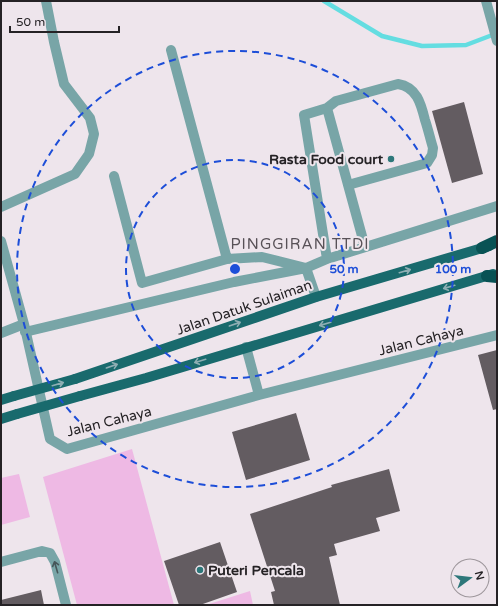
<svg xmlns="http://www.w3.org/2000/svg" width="498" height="606" font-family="'Varela Round',sans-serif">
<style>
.green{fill:#eeb9e4}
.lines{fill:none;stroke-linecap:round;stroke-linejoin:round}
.stream{stroke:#64dde1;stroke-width:4.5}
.building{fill:#635c61}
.minor{stroke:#78a5a7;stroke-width:10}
.major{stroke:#196a6d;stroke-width:10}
.highway{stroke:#085254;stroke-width:12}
.major-bridge{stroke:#196a6d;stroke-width:10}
.oneway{stroke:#8eaeb3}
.oneway2{stroke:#465659}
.ring{fill:none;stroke:#1d4ed8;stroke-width:2;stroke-dasharray:7 5}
.poi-dot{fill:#2d777a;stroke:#eee5ec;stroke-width:1.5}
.labels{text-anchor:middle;stroke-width:4;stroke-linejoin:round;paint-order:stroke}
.poi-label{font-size:14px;font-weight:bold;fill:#252225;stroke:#eee5ec;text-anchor:end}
.street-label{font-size:14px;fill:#252225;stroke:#eee5ec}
.neighbourhood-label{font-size:15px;letter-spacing:1px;fill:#585157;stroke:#eee5ec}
.centre{fill:#1d4ed8;stroke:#eee5ec;stroke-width:2}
.ring-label{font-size:12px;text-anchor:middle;font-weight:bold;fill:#1d4ed8;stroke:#eee5ec;stroke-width:4;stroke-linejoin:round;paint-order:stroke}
</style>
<rect width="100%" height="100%" fill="#eee5ec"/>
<!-- green -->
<path class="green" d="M 132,449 L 174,605 L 77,605 L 43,477 Z
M 19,474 L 30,517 L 1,525 L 1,478 Z
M 250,591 L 253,605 L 206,605 Z"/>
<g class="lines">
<!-- stream -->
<path class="stream" d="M 324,1 L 382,36 L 422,46 L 466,45 L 495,34"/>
</g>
<!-- building -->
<path class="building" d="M 464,102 L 483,174 L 452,183 L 432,111 Z
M 497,350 L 497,409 L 493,410 L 478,355 Z
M 296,413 L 310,460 L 246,480 L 232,432 Z
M 389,469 L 400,511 L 376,518 L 380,531 L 334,544 L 337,555 L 329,557 L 340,605 L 274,605 L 271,592 L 275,591 L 250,514 L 332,487 L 331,485 Z
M 220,542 L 237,592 L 200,605 L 179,605 L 164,561 Z
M 41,590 L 44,605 L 1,605 L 1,600 Z"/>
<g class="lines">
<!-- minor -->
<path class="minor" d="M 486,1 L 497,41
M 171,50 L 227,259 L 262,257 L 306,268 L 316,297
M 327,108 L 336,101 L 398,84 C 417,87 421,104 425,120 C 428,129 430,138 433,148 L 432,155 L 427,163 L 348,185
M 114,176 L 142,283 L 227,259
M 1,207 L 75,174 L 89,154 L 94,134 L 90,118 L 64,84 L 54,42 L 46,1
M 1,241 L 24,324 L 50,439 L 67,449 L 259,395 L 497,335
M 327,259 L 304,115 L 327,108 L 365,247
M 25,332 L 234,282 L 306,268 L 327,259 L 497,206
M 1,333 L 24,324
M 246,347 L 259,395
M 1,562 L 42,551 L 50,553 L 55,562 L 66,605"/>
<!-- major -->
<path class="major" d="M 75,379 L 316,297 L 489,246
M 80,396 L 146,378 L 493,274
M 1,400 L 14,396
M 1,419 L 17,414"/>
<!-- highway -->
<path class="highway" d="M 482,248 L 497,241
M 487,276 L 497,277"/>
<!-- major-bridge -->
<path class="major-bridge" d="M 14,396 L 75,379
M 17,414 L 80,396"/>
</g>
<!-- one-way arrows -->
<defs><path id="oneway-shaft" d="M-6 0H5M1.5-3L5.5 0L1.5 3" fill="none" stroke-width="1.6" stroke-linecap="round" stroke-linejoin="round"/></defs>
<g class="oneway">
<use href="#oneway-shaft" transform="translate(405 271) rotate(-16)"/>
<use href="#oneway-shaft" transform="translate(449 287) rotate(164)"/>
<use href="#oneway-shaft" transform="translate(235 324) rotate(-19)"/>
<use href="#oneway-shaft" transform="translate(325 324) rotate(164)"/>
<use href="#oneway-shaft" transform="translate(200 361) rotate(163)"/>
<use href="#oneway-shaft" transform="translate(112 366) rotate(-19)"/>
<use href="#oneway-shaft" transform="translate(58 384) rotate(-16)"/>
</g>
<use class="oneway2" href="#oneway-shaft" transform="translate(56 567) rotate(-106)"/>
<!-- distance rings -->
<g class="ring">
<circle cx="235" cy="269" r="109"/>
<circle cx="235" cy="269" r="218"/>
</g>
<!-- markers -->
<g class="poi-dot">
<circle cx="391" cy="159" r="4"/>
<circle cx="200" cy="570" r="4"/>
</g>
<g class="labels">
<!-- poi labels -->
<g class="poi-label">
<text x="383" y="164">Rasta Food court</text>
<text x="208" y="575" text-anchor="start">Puteri Pencala</text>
</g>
<!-- street labels -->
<g class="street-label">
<text transform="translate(244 307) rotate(-19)" y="5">Jalan Datuk Sulaiman</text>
<text transform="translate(421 340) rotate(-14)" y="5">Jalan Cahaya</text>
<text transform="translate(109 421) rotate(-14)" y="5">Jalan Cahaya</text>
</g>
<!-- neighbourhood labels -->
<g class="neighbourhood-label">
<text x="300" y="249">PINGGIRAN TTDI</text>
</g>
</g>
<circle cx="235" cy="269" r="6" class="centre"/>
<g class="ring-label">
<text x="344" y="273">50 m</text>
<text x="453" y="273">100 m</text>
</g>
<!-- border -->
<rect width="498" height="606" fill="none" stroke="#252225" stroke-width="4"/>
<!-- north arrow -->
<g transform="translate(470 578) rotate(75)"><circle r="19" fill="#eee5ec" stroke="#9e979c"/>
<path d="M0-3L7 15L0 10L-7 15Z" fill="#2d777a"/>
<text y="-6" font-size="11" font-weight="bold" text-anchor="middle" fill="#252225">N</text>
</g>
<!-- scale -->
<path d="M10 26v6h109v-6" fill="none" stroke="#252225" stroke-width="2"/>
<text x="16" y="26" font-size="12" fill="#252225" stroke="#eee5ec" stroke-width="3" paint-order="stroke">50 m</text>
</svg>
